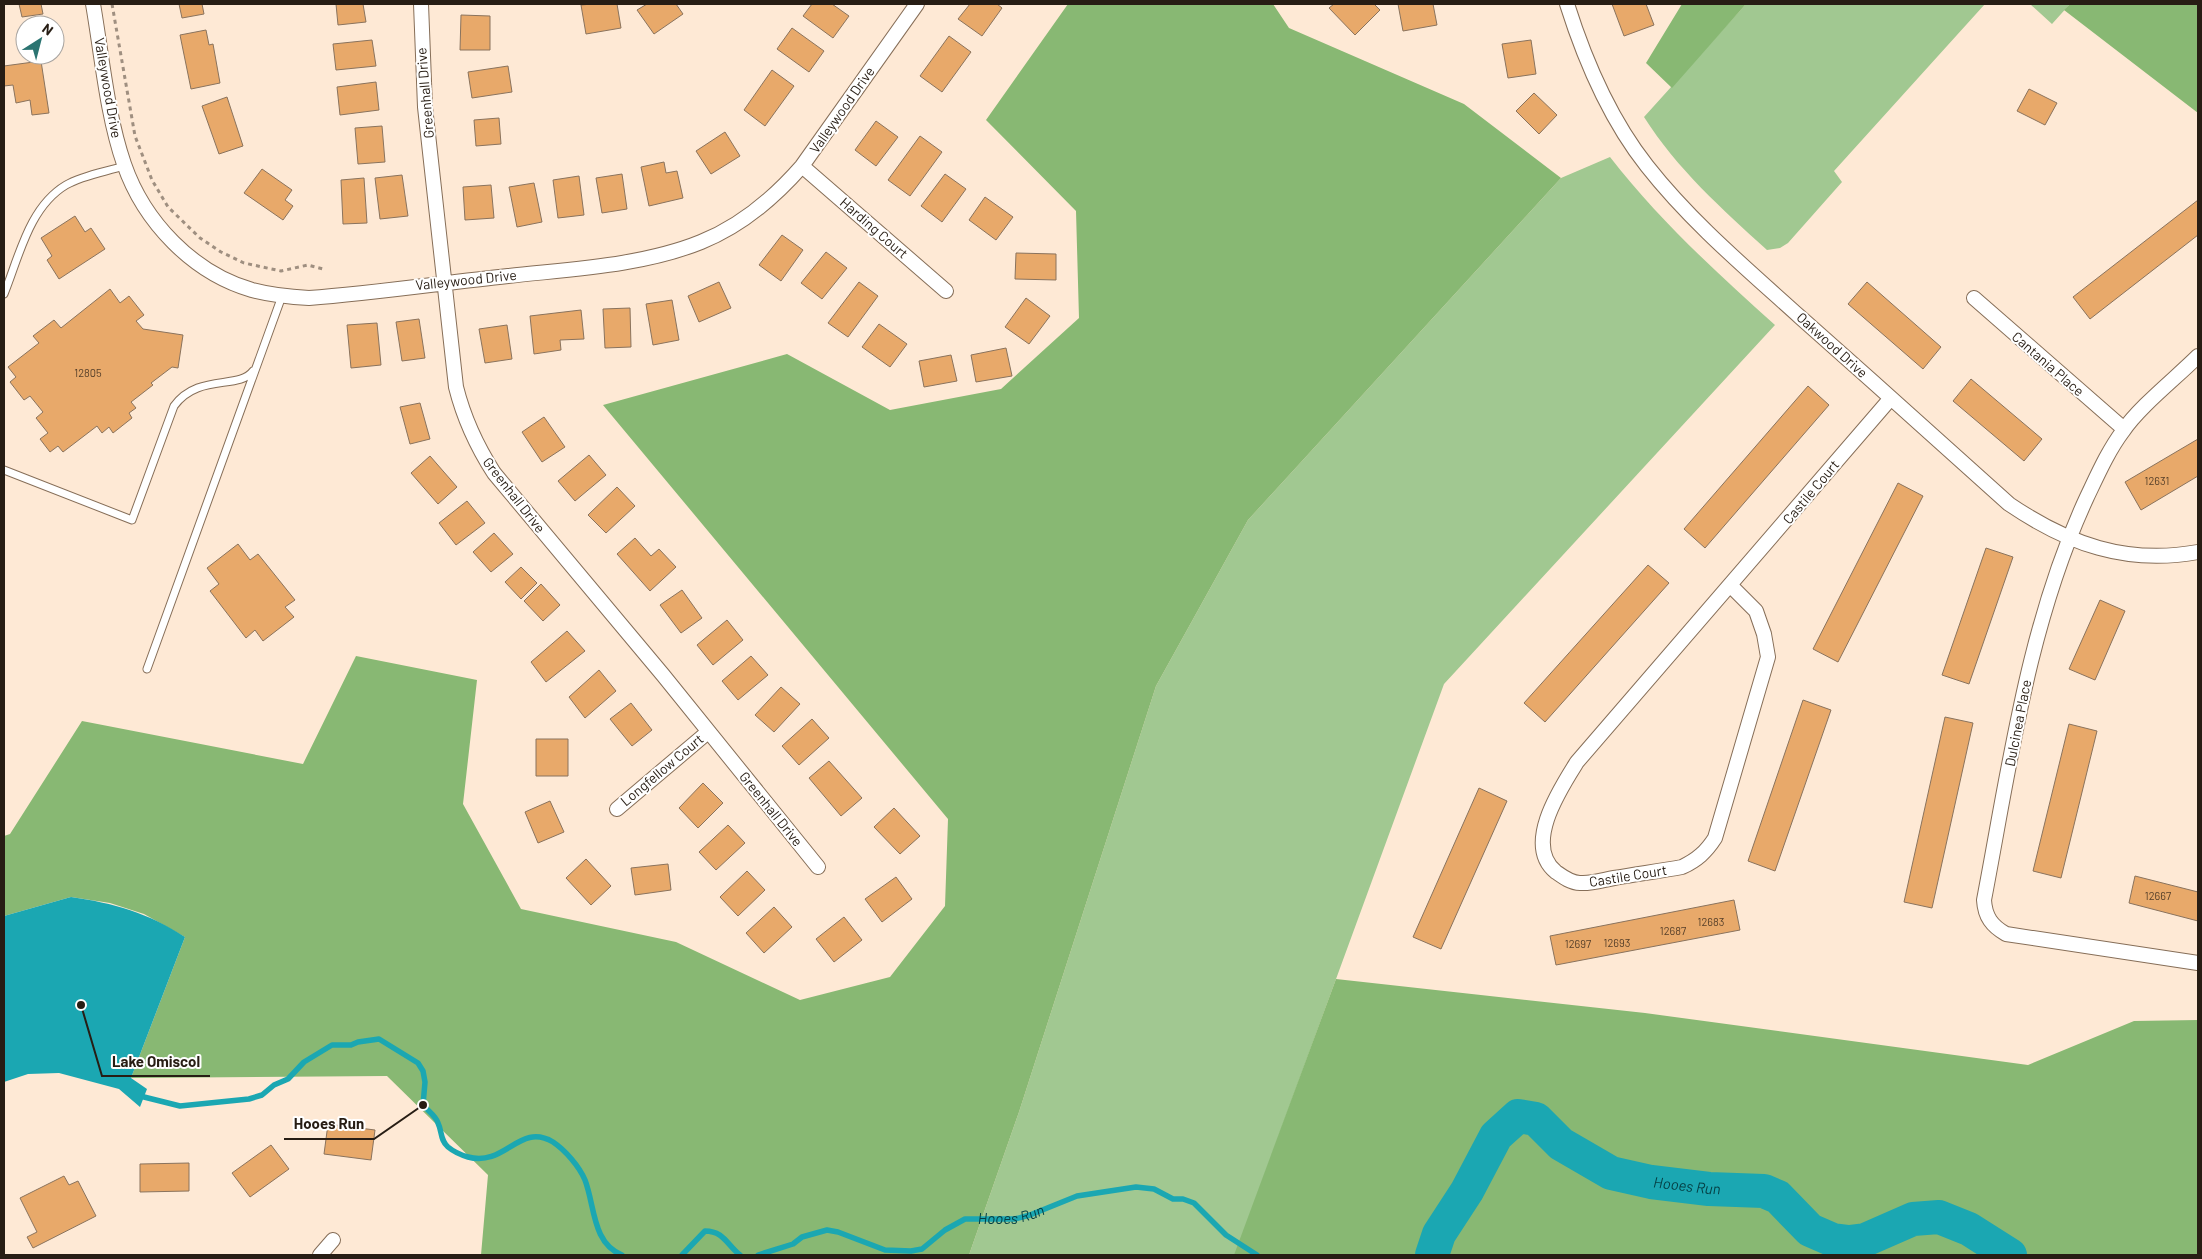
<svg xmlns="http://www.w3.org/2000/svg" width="2202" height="1259" font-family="Barlow,sans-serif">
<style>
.green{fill:#a1c891}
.forest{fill:#88b873}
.water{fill:#1ba7b2}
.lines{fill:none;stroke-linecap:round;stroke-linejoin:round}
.stream{stroke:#1ba7b2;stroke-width:5.5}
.river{stroke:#1ba7b2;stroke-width:34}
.building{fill:#e8a96a;stroke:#8a735d}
.lane-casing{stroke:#866e58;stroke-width:9}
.street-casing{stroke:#866e58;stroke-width:16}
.path{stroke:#9f8f80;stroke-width:3;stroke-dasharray:4 4;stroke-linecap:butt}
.lane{stroke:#fff;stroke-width:7}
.street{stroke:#fff;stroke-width:14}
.labels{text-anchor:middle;stroke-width:4;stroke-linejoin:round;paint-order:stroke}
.number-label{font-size:11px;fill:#57402a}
.street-label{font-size:14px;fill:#271d14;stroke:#fff}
.water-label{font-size:15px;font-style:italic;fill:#054045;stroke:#fff}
.leader{fill:none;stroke:#271d14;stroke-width:2}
.callout-dot{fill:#271d14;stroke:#fff;stroke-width:2}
.callout-label{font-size:15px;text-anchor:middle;font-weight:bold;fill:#271d14;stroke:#fff;stroke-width:4;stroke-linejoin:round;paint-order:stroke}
</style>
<rect width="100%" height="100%" fill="#fee9d5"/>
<!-- green -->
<path class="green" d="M 1746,4 L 1985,4 L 1834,171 L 1842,182 L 1788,243 L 1780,248 L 1767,250 C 1722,209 1677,169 1644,117 Z
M 2030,4 L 2070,4 L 2052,24 Z
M 1610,157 C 1660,221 1715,271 1775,325 L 1444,684 L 1235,1255 L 969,1255 L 1019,1112 L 1156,686 L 1248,520 L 1561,178 Z"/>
<!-- forest -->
<path class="forest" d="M 1068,4 L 1273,4 L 1289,28 L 1464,104 L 1561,178 L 1248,520 L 1156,686 L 1019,1112 L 969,1255 L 481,1255 L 488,1175 L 387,1076 L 131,1078 L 185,937 L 144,914 L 110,903 L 71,897 L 4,916 L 4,836 L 10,834 L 82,721 L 303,764 L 356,656 L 477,680 L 463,804 L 521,909 L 676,942 L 800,1000 L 890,977 L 945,906 L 948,819 L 603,405 L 787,354 L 890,410 L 1001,389 L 1079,318 L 1076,211 L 986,120 Z
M 1682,4 L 1746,4 L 1672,88 L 1646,63 Z
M 2070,4 L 2198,4 L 2198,113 L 2064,10 Z
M 1336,979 L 1645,1013 L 2028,1065 L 2134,1021 L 2198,1020 L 2198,1255 L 1234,1255 Z"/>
<!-- water -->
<path class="water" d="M 71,897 C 113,903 149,913 185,937 L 131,1078 L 147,1089 L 140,1107 L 119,1089 L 59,1073 L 28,1074 L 4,1082 L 4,916 Z"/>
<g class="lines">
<!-- stream -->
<g class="stream">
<path d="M 144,1097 L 180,1106 L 249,1099 L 262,1095 L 274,1085 L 288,1079 L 304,1062 L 332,1045 L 351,1045 L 358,1042 L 379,1039 L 418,1063 L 423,1071 L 425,1082 L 423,1105 C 428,1111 436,1116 438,1123 C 442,1131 440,1140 448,1147 C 454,1152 461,1155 468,1157 C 506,1167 519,1122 553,1142 C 565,1150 579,1166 585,1180 C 595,1206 592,1243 622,1255"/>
<path d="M 682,1255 L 705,1231 C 724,1231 727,1245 740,1255"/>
<path id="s1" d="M 758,1255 L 793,1244 L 802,1237 L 827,1230 L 838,1232 L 885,1250 L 911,1251 L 922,1249 L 945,1230 L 965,1219 L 1015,1219 L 1030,1215 L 1077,1196 L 1136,1187 L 1154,1189 L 1173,1199 L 1183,1199 L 1194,1203 L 1226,1235 L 1257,1255"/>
</g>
<!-- river -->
<path class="river" id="s2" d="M 1432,1255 L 1439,1234 L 1467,1191 L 1496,1136 L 1518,1116 L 1536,1119 L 1561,1144 L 1611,1173 L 1651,1182 L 1709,1189 L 1764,1191 L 1778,1197 L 1810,1230 L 1833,1240 L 1849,1242 L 1865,1240 L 1913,1219 L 1939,1217 L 1969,1229 L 2010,1255"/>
</g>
<!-- building -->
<path class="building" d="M 19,4 L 41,4 L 43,14 L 22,17 Z
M 179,4 L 202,4 L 204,14 L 182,18 Z
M 336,4 L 363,4 L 366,22 L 338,25 Z
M 592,4 L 617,4 L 621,28 L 586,34 L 581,5 Z
M 647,4 L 676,4 L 683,14 L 654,34 L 637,10 Z
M 812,4 L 832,4 L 849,16 L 833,38 L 803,16 Z
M 970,4 L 997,4 L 1002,8 L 982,36 L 958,19 Z
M 1334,4 L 1374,4 L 1380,10 L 1355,35 L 1329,8 Z
M 1398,4 L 1433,4 L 1437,25 L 1403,31 Z
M 1612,4 L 1646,4 L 1654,25 L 1624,36 Z
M 461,15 L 490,16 L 490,50 L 460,50 Z
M 792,28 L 824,51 L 809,72 L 777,49 Z
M 206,30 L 209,45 L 213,44 L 220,83 L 191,89 L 180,35 Z
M 949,36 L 971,52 L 942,92 L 920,76 Z
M 372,40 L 376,66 L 336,70 L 333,44 Z
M 1531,40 L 1536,74 L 1508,78 L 1502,44 Z
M 41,61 L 49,113 L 32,115 L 30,100 L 16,103 L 13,85 L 4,86 L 4,66 Z
M 508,66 L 512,92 L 472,98 L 468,72 Z
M 772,70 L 794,86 L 765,126 L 744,110 Z
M 376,82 L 379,110 L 340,115 L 337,87 Z
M 2029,89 L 2057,103 L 2045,125 L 2017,111 Z
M 1534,93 L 1557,115 L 1539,134 L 1516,111 Z
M 227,97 L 243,146 L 219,154 L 202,106 Z
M 499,118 L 501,144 L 476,146 L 474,120 Z
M 876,121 L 898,137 L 876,166 L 855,150 Z
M 382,126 L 385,162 L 358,164 L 355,128 Z
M 725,132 L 740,156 L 711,174 L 696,151 Z
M 920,136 L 942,152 L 910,196 L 888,180 Z
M 664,162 L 666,173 L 677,171 L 683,198 L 649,206 L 641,167 Z
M 262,169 L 292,190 L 285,200 L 293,206 L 283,220 L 244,193 Z
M 622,174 L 627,209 L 602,213 L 596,178 Z
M 945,174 L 966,189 L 942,222 L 921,206 Z
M 402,175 L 408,216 L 380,219 L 375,178 Z
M 579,176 L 584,215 L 558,218 L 553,180 Z
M 364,178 L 367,223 L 343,224 L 341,180 Z
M 534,183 L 542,222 L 517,227 L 509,187 Z
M 491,185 L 494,218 L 465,220 L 463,187 Z
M 985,197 L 1013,217 L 996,240 L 969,220 Z
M 2198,200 L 2198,235 L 2090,319 L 2073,297 Z
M 75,216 L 85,232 L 91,228 L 105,249 L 59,279 L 47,260 L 52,256 L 41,238 Z
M 782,235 L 803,250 L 781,281 L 759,265 Z
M 826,252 L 847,268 L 822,299 L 801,283 Z
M 1016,253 L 1056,254 L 1056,280 L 1015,279 Z
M 719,282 L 731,308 L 699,322 L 688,296 Z
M 859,282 L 878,296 L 848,337 L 828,323 Z
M 1867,282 L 1941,347 L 1923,369 L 1848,304 Z
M 110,289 L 120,303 L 129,296 L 144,315 L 136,321 L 143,329 L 183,335 L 178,368 L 172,367 L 151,383 L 153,385 L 131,402 L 136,408 L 129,413 L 132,418 L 113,433 L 109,427 L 102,433 L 97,426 L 63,452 L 58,446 L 50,452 L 40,439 L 48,433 L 36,418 L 43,412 L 30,396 L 24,400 L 10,382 L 16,377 L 8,367 L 39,343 L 33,336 L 54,320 L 61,328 Z
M 1026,298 L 1050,316 L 1029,344 L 1005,327 Z
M 672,300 L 679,340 L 653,345 L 646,304 Z
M 630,308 L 631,347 L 605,348 L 603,309 Z
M 581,310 L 584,339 L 560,340 L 561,350 L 534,354 L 530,316 Z
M 419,319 L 425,358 L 402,361 L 396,322 Z
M 377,323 L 381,365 L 351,368 L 347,325 Z
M 879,324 L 907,344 L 890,367 L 862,347 Z
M 507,325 L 512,359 L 485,363 L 479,329 Z
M 1006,348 L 1012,376 L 976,382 L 971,355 Z
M 951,355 L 957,381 L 924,387 L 919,361 Z
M 1971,379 L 2042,439 L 2024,461 L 1953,401 Z
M 1808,386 L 1829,405 L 1705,548 L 1684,529 Z
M 420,403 L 430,439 L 410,444 L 400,407 Z
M 544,417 L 565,447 L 542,462 L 522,432 Z
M 2198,439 L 2198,476 L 2141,510 L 2125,482 Z
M 589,455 L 606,475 L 575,501 L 558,481 Z
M 430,456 L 457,487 L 438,504 L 411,473 Z
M 1898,483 L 1923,496 L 1838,662 L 1813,649 Z
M 617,487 L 635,506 L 606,533 L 588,515 Z
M 467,501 L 485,523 L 456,545 L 439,523 Z
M 494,533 L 513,554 L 491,572 L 473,552 Z
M 635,538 L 651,556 L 659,549 L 676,567 L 650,591 L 617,554 Z
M 238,544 L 250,560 L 258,554 L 295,600 L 285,607 L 294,617 L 263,641 L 255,630 L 246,638 L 210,591 L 219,584 L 207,568 Z
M 1986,548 L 2013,557 L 1969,684 L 1942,675 Z
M 1648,565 L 1669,583 L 1545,722 L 1524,703 Z
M 521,567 L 537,583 L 521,599 L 505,582 Z
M 541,584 L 560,605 L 543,621 L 524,601 Z
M 682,590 L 702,618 L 681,633 L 660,605 Z
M 2100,600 L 2125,611 L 2095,680 L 2069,669 Z
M 727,620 L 743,640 L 713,665 L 697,645 Z
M 567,631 L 585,651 L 546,682 L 531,662 Z
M 751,656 L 768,675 L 738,700 L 722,681 Z
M 599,670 L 616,691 L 585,718 L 569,697 Z
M 781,687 L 800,704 L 774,732 L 755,715 Z
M 1803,700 L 1831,710 L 1775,871 L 1748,861 Z
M 631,703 L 652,730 L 632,746 L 610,719 Z
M 1945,717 L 1973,723 L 1932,908 L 1904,902 Z
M 812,719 L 829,738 L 799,765 L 782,746 Z
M 2069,724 L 2097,731 L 2061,878 L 2033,871 Z
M 536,739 L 568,739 L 568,776 L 536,776 Z
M 829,761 L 862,798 L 841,816 L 809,778 Z
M 703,783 L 723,803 L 698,828 L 679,808 Z
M 1479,788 L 1507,801 L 1441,949 L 1413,937 Z
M 550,801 L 564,832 L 538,843 L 525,812 Z
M 894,808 L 920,836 L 900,854 L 874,827 Z
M 728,825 L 745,843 L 716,870 L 699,852 Z
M 586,859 L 611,886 L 591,905 L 566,878 Z
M 668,864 L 671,890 L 635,895 L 631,868 Z
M 747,871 L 765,890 L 738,916 L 720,897 Z
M 2135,876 L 2198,892 L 2198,921 L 2129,903 Z
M 896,877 L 912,899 L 882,922 L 865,899 Z
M 1734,900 L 1740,930 L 1556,965 L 1550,936 Z
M 774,907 L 792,927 L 764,953 L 746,933 Z
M 844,917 L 862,940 L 834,962 L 816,939 Z
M 328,1124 L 375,1130 L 371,1160 L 324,1154 Z
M 271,1145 L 289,1169 L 250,1197 L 232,1173 Z
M 189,1163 L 189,1191 L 140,1192 L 140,1164 Z
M 64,1176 L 69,1185 L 78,1181 L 96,1216 L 33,1248 L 27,1237 L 37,1232 L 20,1198 Z"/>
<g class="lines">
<!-- lane casing -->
<g class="lane-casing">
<path id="lane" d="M 4,294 C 19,257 29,207 66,185 C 83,175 105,172 124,166
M 4,470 L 132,520 L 174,406 C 198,373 239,390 253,371
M 147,669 L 282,296"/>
</g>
<!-- street casing -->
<g class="street-casing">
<path id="street" d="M 93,4 C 102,56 107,115 124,164 C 144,222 193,273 252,290 C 271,295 290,297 309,298 C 375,293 442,283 508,276 C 570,269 642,266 701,242 C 741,226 774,198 802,166 L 917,4
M 421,4 L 425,107 L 456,387 C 464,419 476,445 494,473 L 663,675 L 818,867
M 1567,4 C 1585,61 1609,118 1647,166 C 1691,222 1747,269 1800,317 C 1870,379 1939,441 2009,504 C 2068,544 2126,565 2198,552
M 802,166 L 946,291
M 1974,298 L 2124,429
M 2198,356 C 2176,378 2139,407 2123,431 C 2108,451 2098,474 2087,497 C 2028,624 2010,764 1984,900 C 1985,917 1992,926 2006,934 L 2198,963
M 1731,586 L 1756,611 L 1764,634 L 1768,657 L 1715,838 C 1706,852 1697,860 1682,867 C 1660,871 1637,874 1614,878 C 1603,880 1591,884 1580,883 C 1571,883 1563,877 1556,872 C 1523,845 1560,789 1577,762 L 1891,398
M 617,809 L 708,732
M 320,1255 L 333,1240"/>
</g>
<!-- path -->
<path class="path" d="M 112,4 L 135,136 L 152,180 L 168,207 L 200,238 L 221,252 L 244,263 L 281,271 L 308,265 L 323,269"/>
<!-- lane -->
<use href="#lane" class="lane"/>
<!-- street -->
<use href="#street" class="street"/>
</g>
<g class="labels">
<!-- number labels -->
<g class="number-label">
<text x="88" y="377">12805</text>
<text x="2157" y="485">12631</text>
<text x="2158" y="900">12667</text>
<text x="1711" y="926">12683</text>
<text x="1673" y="935">12687</text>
<text x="1617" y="947">12693</text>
<text x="1578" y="948">12697</text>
</g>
<!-- street labels -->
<g class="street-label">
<text transform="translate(108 88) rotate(80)" y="5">Valleywood Drive</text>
<text transform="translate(425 93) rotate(-95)" y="5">Greenhall Drive</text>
<text transform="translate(842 110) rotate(-55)" y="5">Valleywood Drive</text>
<text transform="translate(874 228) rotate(41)" y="5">Harding Court</text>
<text transform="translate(466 280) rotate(-6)" y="5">Valleywood Drive</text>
<text transform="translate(1832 345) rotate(42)" y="5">Oakwood Drive</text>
<text transform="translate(2048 364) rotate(41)" y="5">Cantania Place</text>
<text transform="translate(1811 492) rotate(-50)" y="5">Castile Court</text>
<text transform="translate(514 495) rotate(52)" y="5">Greenhall Drive</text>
<text transform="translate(2018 723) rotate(-79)" y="5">Dulcinea Place</text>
<text transform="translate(662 770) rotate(-40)" y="5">Longfellow Court</text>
<text transform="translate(771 809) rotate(51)" y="5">Greenhall Drive</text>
<text transform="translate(1628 876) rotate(-9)" y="5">Castile Court</text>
</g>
<!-- water labels -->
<g class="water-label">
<text dy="5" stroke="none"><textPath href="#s2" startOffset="354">Hooes Run</textPath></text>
<text dy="5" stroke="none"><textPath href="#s1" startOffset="272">Hooes Run</textPath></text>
</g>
</g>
<!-- callouts -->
<path class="leader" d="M81 1005L102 1076H210M423 1105L374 1139H284"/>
<g class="callout-dot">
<circle cx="81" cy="1005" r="5"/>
<circle cx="423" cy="1105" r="5"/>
</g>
<g class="callout-label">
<text x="156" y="1067">Lake Omiscol</text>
<text x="329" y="1129">Hooes Run</text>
</g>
<!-- border -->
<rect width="2202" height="1259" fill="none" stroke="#271d14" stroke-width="10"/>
<!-- north arrow -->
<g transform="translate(40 40) rotate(36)"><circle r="24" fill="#ffffff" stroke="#a9a5a1"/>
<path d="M0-4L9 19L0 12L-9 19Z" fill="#2b7471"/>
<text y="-8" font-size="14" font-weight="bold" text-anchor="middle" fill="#271d14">N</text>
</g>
</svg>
